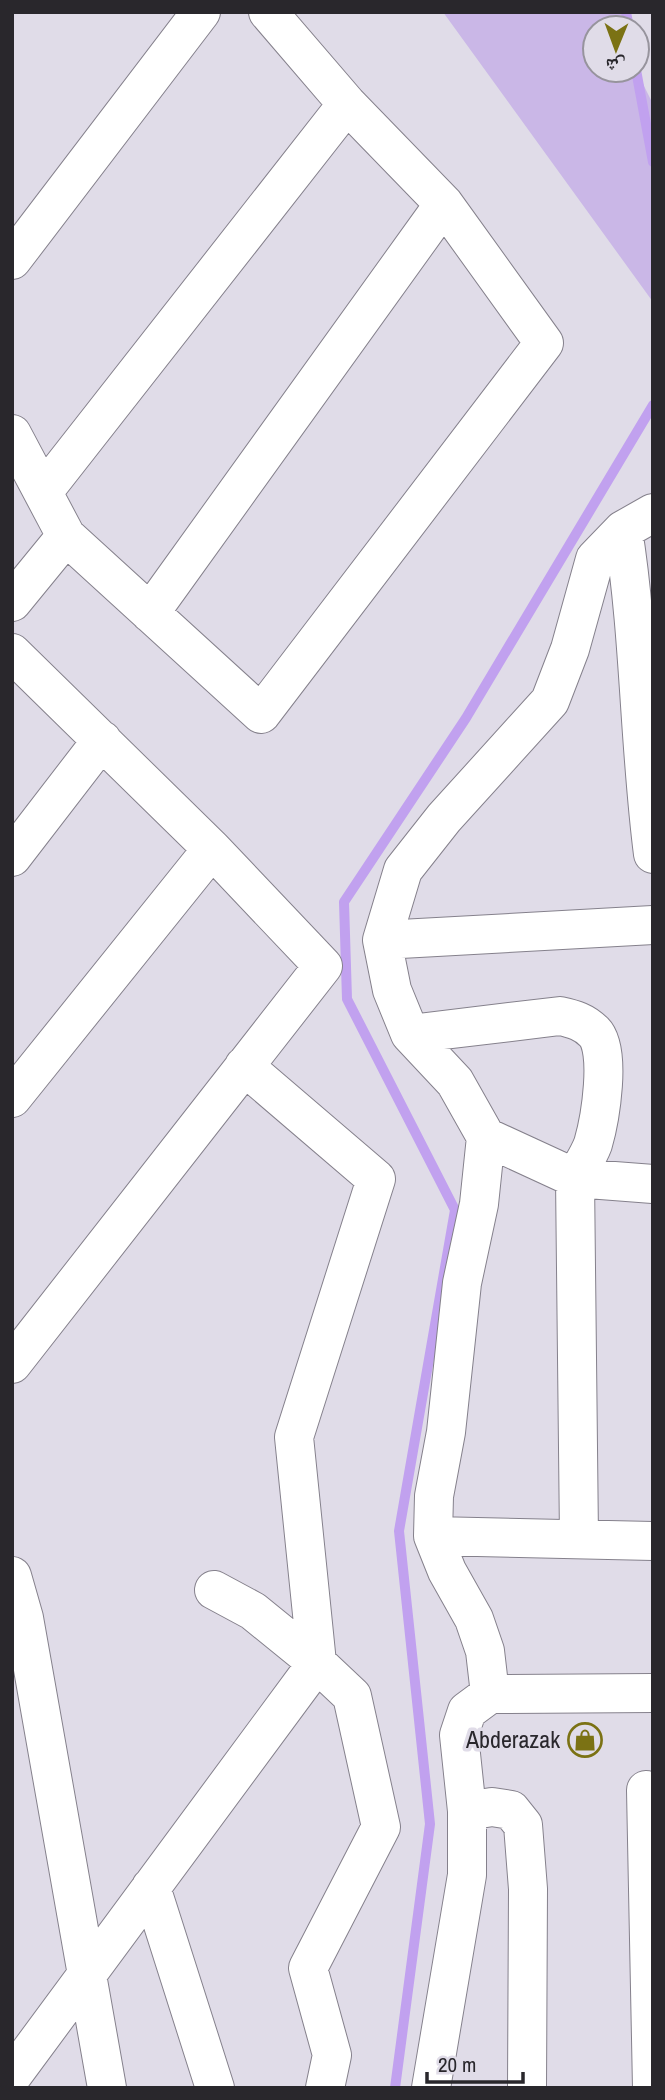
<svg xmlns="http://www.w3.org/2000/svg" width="665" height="2100" font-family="'Archivo Narrow','Noto Naskh Arabic',sans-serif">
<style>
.green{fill:#cab7e7}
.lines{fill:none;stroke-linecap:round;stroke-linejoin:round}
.stream{stroke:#c1a1ef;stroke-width:10}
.minor-casing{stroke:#85818c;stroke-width:40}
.minor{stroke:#fff;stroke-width:38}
.labels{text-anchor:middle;stroke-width:7;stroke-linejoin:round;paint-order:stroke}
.poi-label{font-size:24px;fill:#29272c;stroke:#e0dce8;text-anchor:end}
</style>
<rect width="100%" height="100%" fill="#e0dce8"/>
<!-- green -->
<path class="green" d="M 443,12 L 625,12 L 628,28 L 595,28 L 595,70 L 636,70 L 653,104 L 653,302 Z"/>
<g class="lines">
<!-- stream -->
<path class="stream" d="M 626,12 L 629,28
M 636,70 L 653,162
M 395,2088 L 430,1824 L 399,1531 L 455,1210 L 347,999 L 344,902 L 466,718 L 653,405"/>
<!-- minor casing -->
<g class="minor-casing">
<path id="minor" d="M 12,260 L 201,12
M 12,434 L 66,536 L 261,714 L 544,343 L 444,204 L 347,104 L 268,12
M 43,492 L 347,104
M 623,530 C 640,637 639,746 653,854
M 12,602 L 66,536
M 150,613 L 444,204
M 12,653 L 212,849 L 323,966 L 12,1364
M 12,857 L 102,740
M 382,940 L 653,925
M 410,1034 L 560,1016 C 574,1019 584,1022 594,1032 C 612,1050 600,1120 593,1144 C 589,1155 581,1167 575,1178 L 579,1538
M 12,1098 L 212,849
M 486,1137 L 575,1178 L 653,1184
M 433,1536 L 653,1541
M 12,1576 L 24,1618 L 107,2088
M 214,1590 L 253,1611 L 317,1663 L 352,1696 L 381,1827 L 308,1968 L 332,2055 L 325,2088
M 490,1694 L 485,1651 L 474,1619 L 447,1571 L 433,1536 L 434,1496 L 446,1432 L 462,1283 L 479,1204 L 486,1137 L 455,1082 L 410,1034 L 392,990 L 382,940 L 403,870 L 444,818 L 550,701 L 570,649 L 595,559 L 623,530 L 653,513
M 646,1790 L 652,2088
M 467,1811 L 492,1807 L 511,1810 L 523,1825 L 528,1889 L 527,2088
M 151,1887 L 215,2088
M 12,2076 L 317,1663 L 294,1437 L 376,1179 L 244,1066
M 431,2088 L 467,1875 L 467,1811 L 459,1735 L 467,1711 L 490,1694 L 653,1693"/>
</g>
<!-- minor -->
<use href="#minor" class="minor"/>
</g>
<!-- icons -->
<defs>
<g id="shop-ring" transform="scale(1.75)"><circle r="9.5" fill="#e0dce8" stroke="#7b7214" stroke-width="1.5"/><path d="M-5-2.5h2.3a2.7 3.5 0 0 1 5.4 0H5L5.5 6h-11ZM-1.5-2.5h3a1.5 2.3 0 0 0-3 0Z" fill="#7b7214"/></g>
</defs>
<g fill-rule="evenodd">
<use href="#shop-ring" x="585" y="1740"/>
</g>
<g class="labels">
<!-- poi labels -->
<g class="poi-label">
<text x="560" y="1748">Abderazak</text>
</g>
</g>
<!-- border -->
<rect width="665" height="2100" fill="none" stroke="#29272c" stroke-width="28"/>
<!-- north arrow -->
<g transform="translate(616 49) rotate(181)"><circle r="33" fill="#e0dce8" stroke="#97949d" stroke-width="2"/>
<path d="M0-5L12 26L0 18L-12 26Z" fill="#7b7214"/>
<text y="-10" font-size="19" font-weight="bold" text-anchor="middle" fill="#29272c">ش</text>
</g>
<!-- scale -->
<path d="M427 2072v10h96v-10" fill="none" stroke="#29272c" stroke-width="3.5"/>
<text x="438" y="2072" font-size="21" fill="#29272c" stroke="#e0dce8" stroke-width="5" paint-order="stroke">20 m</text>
</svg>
